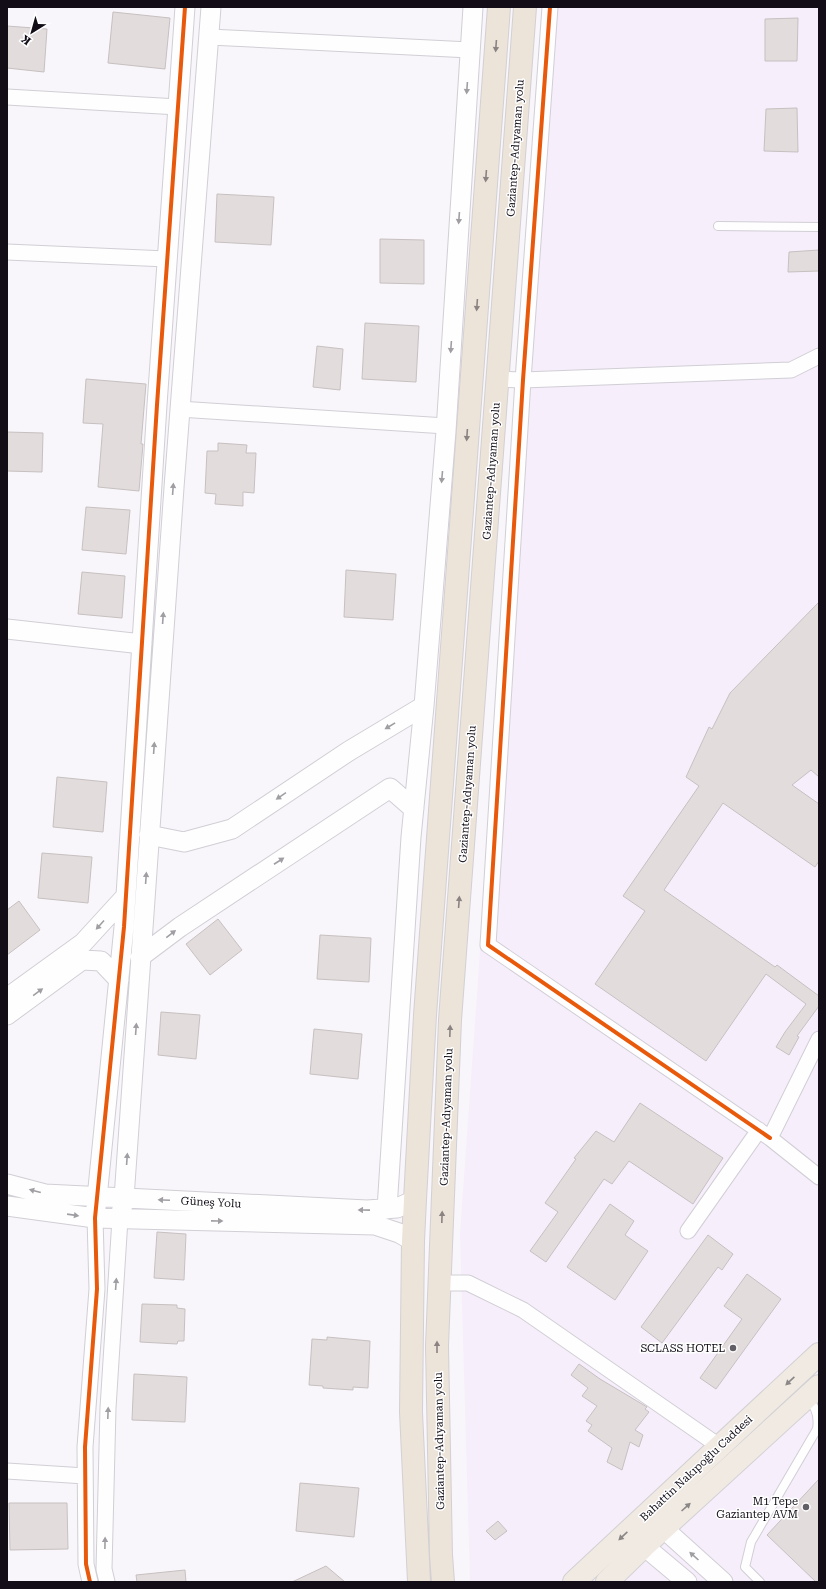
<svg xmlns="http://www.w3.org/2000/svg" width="826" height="1589" font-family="'Roboto Serif',serif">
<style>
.industrial{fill:#f6eefb}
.building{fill:#e3dcdd;stroke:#c7c0c0}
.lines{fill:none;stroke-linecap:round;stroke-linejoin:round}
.service-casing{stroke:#d1ced5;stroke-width:10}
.minor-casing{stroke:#d1ced5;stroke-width:17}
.tertiary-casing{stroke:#d1ced5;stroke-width:21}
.primary-casing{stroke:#d2d0d4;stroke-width:24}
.trunk-casing{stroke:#d2d0d4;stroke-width:24}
.service{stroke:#fefefe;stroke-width:8}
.minor{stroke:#fefefe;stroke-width:15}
.tertiary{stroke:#fefefe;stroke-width:19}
.primary{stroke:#f0eae2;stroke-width:22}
.trunk{stroke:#ece3d9;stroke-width:22}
.cycleway-casing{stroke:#fff;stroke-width:6}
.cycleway{stroke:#e8590c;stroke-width:4}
.oneway{fill:#8a8382}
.oneway2{fill:#a09ea2}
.oneway3{fill:#8c8787}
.poi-dot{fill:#625f66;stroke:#fff;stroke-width:1.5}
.labels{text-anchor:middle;stroke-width:3;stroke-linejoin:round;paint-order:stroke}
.street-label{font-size:11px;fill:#120d17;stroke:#fff}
.poi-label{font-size:11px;fill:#120d17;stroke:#fff;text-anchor:end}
</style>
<rect width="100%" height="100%" fill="#f8f6fa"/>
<!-- industrial -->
<path class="industrial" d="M 547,7 L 819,7 L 819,1582 L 470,1582 L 460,1234 Z"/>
<!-- building -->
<path class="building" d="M 113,12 L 170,18 L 165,69 L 108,63 Z
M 798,18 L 797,61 L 765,61 L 765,19 Z
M 7,26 L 47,29 L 44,72 L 7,68 Z
M 797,108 L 798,152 L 764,151 L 766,109 Z
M 217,194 L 274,197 L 271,245 L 215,242 Z
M 380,239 L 424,240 L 424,284 L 380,283 Z
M 819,250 L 819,271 L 788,272 L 789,252 Z
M 365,323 L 419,326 L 416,382 L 362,379 Z
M 317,346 L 343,349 L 340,390 L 313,387 Z
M 86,379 L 146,384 L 141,444 L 143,444 L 139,491 L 98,487 L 103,424 L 83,423 Z
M 7,432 L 43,433 L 42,472 L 7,471 Z
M 218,443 L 247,445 L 246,453 L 256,453 L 254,493 L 243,492 L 243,506 L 215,504 L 216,494 L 205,493 L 207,451 L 218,451 Z
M 86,507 L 130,510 L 126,554 L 82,550 Z
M 346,570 L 396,574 L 393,620 L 344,617 Z
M 82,572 L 125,576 L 122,618 L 78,614 Z
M 819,602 L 819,777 L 811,770 L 792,785 L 819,804 L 819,861 L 815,867 L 723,803 L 664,890 L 775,967 L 777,965 L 819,996 L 819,1006 L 797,1036 L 799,1037 L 789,1055 L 776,1047 L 785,1032 L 806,1004 L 766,974 L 706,1061 L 595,984 L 645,911 L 623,896 L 699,786 L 686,777 L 709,727 L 712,729 L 730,693 Z
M 57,777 L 107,782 L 103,832 L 53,827 Z
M 42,853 L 92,857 L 88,903 L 38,898 Z
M 19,901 L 40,930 L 7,955 L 7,910 Z
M 218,919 L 242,950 L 210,975 L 186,944 Z
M 320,935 L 371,938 L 369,982 L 317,979 Z
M 161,1012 L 200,1015 L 196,1059 L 158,1055 Z
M 314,1029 L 362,1034 L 358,1079 L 310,1074 Z
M 640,1103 L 723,1158 L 693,1204 L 629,1161 L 612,1184 L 604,1179 L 546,1262 L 530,1251 L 558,1212 L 545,1203 L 576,1159 L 574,1158 L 596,1131 L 614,1142 Z
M 610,1204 L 634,1221 L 625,1235 L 648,1251 L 615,1300 L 567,1267 Z
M 157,1232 L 186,1234 L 184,1280 L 154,1278 Z
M 708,1235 L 733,1254 L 722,1270 L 718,1267 L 662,1343 L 641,1327 Z
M 747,1274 L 781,1299 L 716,1389 L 700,1378 L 742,1319 L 724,1306 Z
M 142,1304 L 177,1305 L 177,1308 L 185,1309 L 184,1341 L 178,1341 L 177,1344 L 140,1342 Z
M 327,1337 L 370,1341 L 368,1388 L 353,1387 L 353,1390 L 323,1388 L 323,1386 L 309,1385 L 312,1339 L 327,1340 Z
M 579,1364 L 600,1379 L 647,1407 L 645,1409 L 649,1412 L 635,1430 L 643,1435 L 639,1447 L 630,1442 L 622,1470 L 607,1462 L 612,1448 L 588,1431 L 592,1425 L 586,1421 L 597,1406 L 582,1396 L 588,1388 L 571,1375 Z
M 134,1374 L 187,1377 L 185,1422 L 132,1420 Z
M 819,1479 L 819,1582 L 816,1582 L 767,1535 Z
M 300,1483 L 359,1488 L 354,1537 L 296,1531 Z
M 9,1503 L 67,1503 L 68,1549 L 10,1550 Z
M 498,1521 L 507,1531 L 495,1540 L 486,1531 Z
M 326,1566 L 345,1582 L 292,1582 Z
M 185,1570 L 186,1582 L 137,1582 L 136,1575 Z"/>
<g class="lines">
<!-- service casing -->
<g class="service-casing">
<path id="service" d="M 718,226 L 819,227
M 760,1582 L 745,1567 L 751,1542 L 817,1429 C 819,1417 817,1407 807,1398"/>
</g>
<!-- minor casing -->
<g class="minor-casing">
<path id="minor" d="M 550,7 L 523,380 L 488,945 L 770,1138
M 209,37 L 470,50
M 7,97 L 178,107
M 7,252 L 167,259
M 498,379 L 523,380 L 791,370 L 819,356
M 179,409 L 446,426
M 819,1039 L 770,1138 L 819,1177
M 688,1231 L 759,1130
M 439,1283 L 468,1283 L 523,1310 L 719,1446
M 7,1471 L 85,1476
M 90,1582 L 86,1564 L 85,1447 L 97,1289 L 95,1218
M 107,1582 L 104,1569 L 108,1408 L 120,1219"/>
</g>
<!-- tertiary casing -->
<g class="tertiary-casing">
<path id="tertiary" d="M 7,629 L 142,644
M 149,835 L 184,842 L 232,829 L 349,751 L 424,706
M 140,957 L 180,927 L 390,788 L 414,809
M 7,998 L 83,943 L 126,896
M 7,1015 L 82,960 L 101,961 L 119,980
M 7,1184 L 45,1194 L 367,1210 L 397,1208 L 415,1200
M 7,1206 L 95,1218 L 375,1225 L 399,1233 L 413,1241
M 387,1209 L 411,837 L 424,706 L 446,431 L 473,7
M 95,1218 L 124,927 L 157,405 L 185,7
M 120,1219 L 124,1198 C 151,800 179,404 211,7
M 663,1528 L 723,1582
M 644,1546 L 687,1582"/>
</g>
<!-- primary casing -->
<g class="primary-casing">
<path id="primary" d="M 574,1582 L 819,1354
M 607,1582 L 644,1546 L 819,1386"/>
</g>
<!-- trunk casing -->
<g class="trunk-casing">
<path id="trunk" d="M 419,1582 L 411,1412 L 413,1241 L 415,1200 L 425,1015 L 499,7
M 443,1582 L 441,1555 L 437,1346 L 450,1020 L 525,7"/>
</g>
<!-- service -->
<use href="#service" class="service"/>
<!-- minor -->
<use href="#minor" class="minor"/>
<!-- tertiary -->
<use href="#tertiary" class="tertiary"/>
<!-- primary -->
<use href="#primary" class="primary"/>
<!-- trunk -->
<use href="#trunk" class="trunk"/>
<!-- cycleway casing -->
<g class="cycleway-casing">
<path id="cycleway" d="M 550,7 L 523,380 L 488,945 L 770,1138
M 90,1582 L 86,1564 L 85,1447 L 97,1289 L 95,1218 L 124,927 L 157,405 L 185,7"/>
</g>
<!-- cycleway -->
<use href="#cycleway" class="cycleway"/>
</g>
<!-- one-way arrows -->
<defs><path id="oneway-solid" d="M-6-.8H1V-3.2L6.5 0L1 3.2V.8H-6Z"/></defs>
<g class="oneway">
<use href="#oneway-solid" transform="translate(496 46) rotate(94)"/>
<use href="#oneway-solid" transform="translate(486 176) rotate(94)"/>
<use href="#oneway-solid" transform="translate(477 305) rotate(94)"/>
<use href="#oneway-solid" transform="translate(467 435) rotate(94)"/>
<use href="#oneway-solid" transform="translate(459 902) rotate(-86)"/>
<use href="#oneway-solid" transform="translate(450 1031) rotate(-88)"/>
<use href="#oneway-solid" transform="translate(442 1217) rotate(-88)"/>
<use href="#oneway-solid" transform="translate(437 1347) rotate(-90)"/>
</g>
<g class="oneway2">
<use href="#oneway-solid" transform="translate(467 88) rotate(94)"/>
<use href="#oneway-solid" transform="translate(459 218) rotate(94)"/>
<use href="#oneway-solid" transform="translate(451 347) rotate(94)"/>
<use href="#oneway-solid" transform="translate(442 477) rotate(95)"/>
<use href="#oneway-solid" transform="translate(173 489) rotate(-86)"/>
<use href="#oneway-solid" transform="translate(163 618) rotate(-86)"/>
<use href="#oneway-solid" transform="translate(390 726) rotate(149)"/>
<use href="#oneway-solid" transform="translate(154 748) rotate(-86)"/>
<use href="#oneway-solid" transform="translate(281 796) rotate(146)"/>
<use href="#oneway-solid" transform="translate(279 861) rotate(-33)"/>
<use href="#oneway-solid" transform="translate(146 878) rotate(-86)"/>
<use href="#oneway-solid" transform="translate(100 925) rotate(132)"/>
<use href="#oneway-solid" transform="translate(171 934) rotate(-38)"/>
<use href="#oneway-solid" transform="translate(38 992) rotate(-36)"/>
<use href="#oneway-solid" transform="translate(136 1029) rotate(-86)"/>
<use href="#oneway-solid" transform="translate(127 1159) rotate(-86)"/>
<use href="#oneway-solid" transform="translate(35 1191) rotate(-165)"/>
<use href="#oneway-solid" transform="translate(164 1200) rotate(-177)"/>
<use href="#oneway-solid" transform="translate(364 1210) rotate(-179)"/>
<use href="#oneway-solid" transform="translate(73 1215) rotate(8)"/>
<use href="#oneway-solid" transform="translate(217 1221) rotate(1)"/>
<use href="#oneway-solid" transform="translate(116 1284) rotate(-86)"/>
<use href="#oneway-solid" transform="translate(108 1413) rotate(-88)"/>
<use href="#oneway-solid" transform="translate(105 1543) rotate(-89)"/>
<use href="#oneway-solid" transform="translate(694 1556) rotate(-138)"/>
</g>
<g class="oneway3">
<use href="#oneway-solid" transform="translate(790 1381) rotate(137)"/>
<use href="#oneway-solid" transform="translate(686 1507) rotate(-42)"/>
<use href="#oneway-solid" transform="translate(623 1536) rotate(137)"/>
</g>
<!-- markers -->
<g class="poi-dot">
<circle cx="733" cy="1348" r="4"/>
<circle cx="806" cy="1507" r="4"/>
</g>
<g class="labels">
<!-- street labels -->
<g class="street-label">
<text transform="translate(515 148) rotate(-86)" y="4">Gaziantep-Adıyaman yolu</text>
<text transform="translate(491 471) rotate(-86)" y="4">Gaziantep-Adıyaman yolu</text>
<text transform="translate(467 794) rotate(-86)" y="4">Gaziantep-Adıyaman yolu</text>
<text transform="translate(446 1117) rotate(-88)" y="4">Gaziantep-Adıyaman yolu</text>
<text transform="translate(211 1202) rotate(3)" y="4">Güneş Yolu</text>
<text transform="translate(439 1441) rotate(-91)" y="4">Gaziantep-Adıyaman yolu</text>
<text transform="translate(696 1468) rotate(-43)" y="4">Bahattin Nakıpoğlu Caddesi</text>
</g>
<!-- poi labels -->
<g class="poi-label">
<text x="725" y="1352">SCLASS HOTEL</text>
<text x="798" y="1505">M1 Tepe<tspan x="798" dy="13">Gaziantep AVM</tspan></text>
</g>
</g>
<!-- border -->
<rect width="826" height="1589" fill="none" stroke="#120d17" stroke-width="16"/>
<!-- north arrow -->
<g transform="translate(32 32) rotate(217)" stroke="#ffffff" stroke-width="3" paint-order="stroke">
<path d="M0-3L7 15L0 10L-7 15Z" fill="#120d17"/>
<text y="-6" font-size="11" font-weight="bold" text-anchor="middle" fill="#120d17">K</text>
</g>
</svg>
